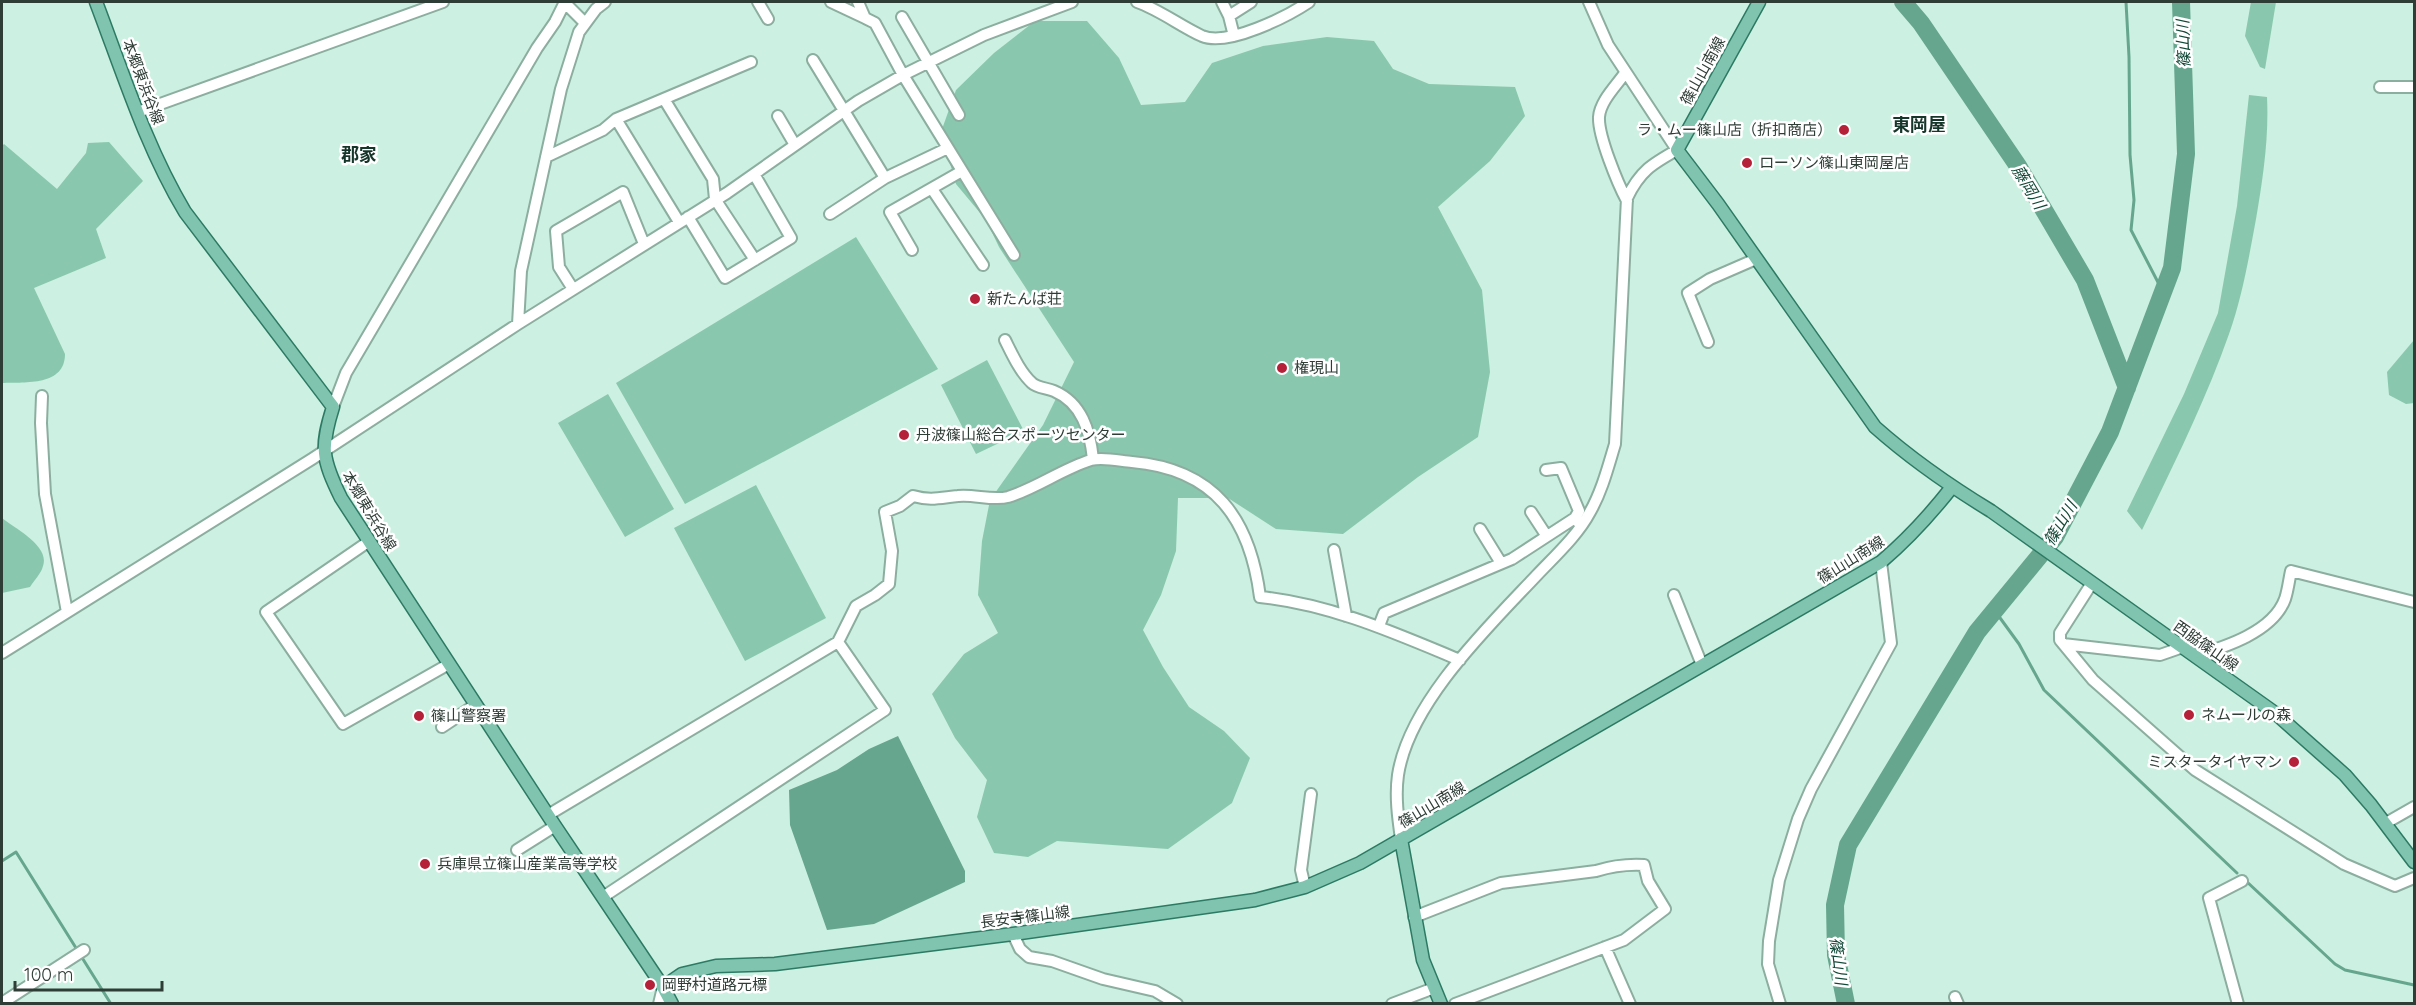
<svg xmlns="http://www.w3.org/2000/svg" width="2416" height="1005" font-family="Quicksand,'Noto Sans JP',sans-serif">
<style>
.green{fill:#8ac7af}
.water{fill:#66a68e}
.lines{fill:none;stroke-linecap:round;stroke-linejoin:round}
.stream{stroke:#66a68e;stroke-width:3}
.river{stroke:#66a68e;stroke-width:18}
.minor-casing{stroke:#8caea0;stroke-width:14}
.major-casing{stroke:#2c7a63;stroke-width:15}
.minor{stroke:#fff;stroke-width:10}
.major{stroke:#80c3af;stroke-width:12}
.poi-dot{fill:#b42139;stroke:#fff;stroke-width:2}
.labels{text-anchor:middle;stroke-width:5;stroke-linejoin:round;paint-order:stroke}
.street-label{font-size:15px;fill:#2f3d37;stroke:#fff}
.poi-label{font-size:15px;fill:#2f3d37;stroke:#fff;text-anchor:start}
.water-label{font-size:16px;font-style:italic;fill:#124837;stroke:#fff}
.quarter-label{font-size:18px;font-weight:bold;fill:#17362b;stroke:#fff}
</style>
<rect width="100%" height="100%" fill="#ccf0e1"/>
<!-- green -->
<path class="green" d="M 2251,2 L 2276,2 L 2265,69 L 2260,67 L 2245,36 Z
M 1035,21 L 1087,21 L 1119,58 L 1141,105 L 1185,102 L 1212,63 L 1263,46 L 1327,37 L 1374,41 L 1393,69 L 1429,84 L 1515,87 L 1525,116 L 1490,161 L 1438,207 L 1482,290 L 1490,372 L 1478,437 L 1418,477 L 1343,534 L 1276,529 L 1228,498 L 1178,498 L 1176,551 L 1161,595 L 1143,630 L 1163,667 L 1189,707 L 1224,731 L 1250,758 L 1232,803 L 1168,849 L 1057,841 L 1028,857 L 994,853 L 977,817 L 987,780 L 955,738 L 932,694 L 964,654 L 998,633 L 978,595 L 982,541 L 990,500 L 1043,425 L 1074,362 L 999,247 L 986,220 L 956,184 L 941,132 L 956,90 L 994,53 Z
M 2249,95 L 2267,97 C 2269,138 2263,178 2256,219 C 2249,257 2242,298 2229,334 C 2205,402 2173,466 2142,530 L 2127,511 L 2184,394 L 2218,313 L 2237,206 Z
M 109,142 L 143,181 L 96,229 L 106,258 L 34,288 L 65,354 C 65,386 26,382 2,383 L 2,146 L 4,144 L 57,189 L 86,153 L 88,143 Z
M 856,237 L 938,369 L 685,504 L 616,383 Z
M 2414,340 L 2414,403 L 2406,404 L 2389,395 L 2387,372 Z
M 987,360 L 1024,431 L 976,454 L 941,385 Z
M 608,394 L 674,509 L 625,537 L 558,423 Z
M 756,485 L 826,618 L 745,661 L 674,528 Z
M 2,518 C 16,529 50,546 43,566 C 41,574 34,580 30,587 L 2,593 Z"/>
<!-- water -->
<path class="water" d="M 898,736 L 965,871 L 965,882 L 874,924 L 827,930 L 790,825 L 789,790 L 837,770 L 869,749 Z"/>
<g class="lines">
<!-- stream -->
<path class="stream" d="M 2126,2 L 2129,57 L 2130,155 L 2134,200 L 2131,230 L 2163,292
M 1995,611 L 2019,644 L 2044,690 L 2237,873
M 2,861 L 16,852 L 111,1004
M 2246,881 L 2335,964 L 2345,970 L 2414,985"/>
<!-- river -->
<path class="river" d="M 1903,2 L 1921,23 L 2018,166 L 2085,280 L 2127,388
M 1846,1004 L 1836,955 L 1835,905 L 1848,845 L 1977,632 L 2055,537 L 2110,432 L 2172,268 L 2186,154 L 2181,2"/>
<!-- minor casing -->
<g class="minor-casing">
<path id="minor" d="M 564,2 L 585,23
M 758,2 L 768,19
M 831,2 L 865,18
M 858,2 L 865,18 L 875,23 L 903,75 L 1014,255
M 1137,2 C 1160,10 1180,26 1202,36 C 1228,47 1288,16 1309,2
M 1222,2 L 1229,16 L 1234,36
M 1229,16 L 1251,2
M 902,17 L 959,115
M 813,60 L 885,178 L 948,148
M 1625,73 C 1617,85 1600,101 1599,117 C 1598,136 1618,184 1627,201
M 2380,87 L 2414,87
M 664,99 L 713,179 L 715,199 L 755,260
M 138,112 L 443,2
M 778,116 L 795,145
M 616,119 L 679,222
M 546,157 L 603,130 L 616,119 L 751,62
M 932,189 L 983,265
M 830,214 L 885,178
M 688,217 L 725,278 L 791,238 L 754,174
M 912,250 L 890,212 L 962,171
M 573,289 L 559,267 L 556,231 L 623,192 L 644,244
M 518,324 L 521,271 L 561,89 L 579,32 L 596,9 L 605,2
M 1005,340 C 1012,354 1020,372 1032,383 C 1037,388 1047,388 1054,391 C 1082,403 1090,431 1093,459
M 1708,342 L 1688,293 L 1710,279 L 1756,259
M 42,396 L 41,423 L 45,494 L 67,612
M 333,407 L 346,373 L 537,48 L 555,22 L 565,2
M 1546,470 L 1561,468 L 1579,511 L 1575,518
M 1531,512 L 1546,535
M 1480,529 L 1501,563
M 368,542 L 266,612 L 343,724 L 449,664
M 1334,550 L 1346,616
M 2092,583 L 2060,633 L 2060,640 L 2093,680 L 2195,770 L 2344,864 L 2395,886 L 2414,878
M 1674,595 L 1702,665
M 1379,626 L 1384,613 L 1512,559 L 1575,518 L 1581,526
M 2063,644 L 2160,655 L 2183,647
M 2,653 L 312,459 L 518,324 L 727,193 L 858,101 L 903,75 L 984,35 L 1072,2
M 2195,656 C 2225,647 2273,632 2285,599 C 2288,590 2289,580 2291,571 L 2414,602
M 442,727 L 475,705
M 548,815 L 838,642 L 856,606 L 875,595 L 889,584 L 892,551 L 885,512 L 900,506 L 913,496 C 931,501 939,498 958,496 C 973,494 993,501 1008,497 C 1037,488 1062,469 1091,460 C 1103,457 1120,461 1132,462 C 1215,469 1250,519 1260,597 C 1330,604 1395,633 1460,660
M 2386,823 L 2414,807
M 1401,839 C 1398,818 1395,796 1398,775 C 1409,703 1488,627 1537,575 C 1555,556 1578,535 1590,512 C 1602,491 1608,467 1615,444 L 1627,198 C 1640,171 1652,164 1677,150 L 1608,45 L 1589,2
M 517,850 L 555,826
M 1305,887 L 1301,870 L 1311,794
M 603,897 L 885,710 L 838,642
M 1414,917 L 1501,883 L 1596,871 C 1612,866 1627,864 1644,865 L 1648,881 L 1665,909 L 1624,940 L 1455,1004
M 1013,934 L 1020,949 L 1029,957 L 1052,961 L 1103,979 L 1155,991 L 1177,1004
M 1605,947 L 1630,1004
M 1955,997 L 1958,1004
M 2,1003 L 84,950
M 659,1004 L 663,987
M 1392,1004 L 1434,988
M 1780,1004 L 1768,964 L 1769,941 L 1779,880 L 1798,819 L 1811,789 L 1891,643 L 1881,562
M 2238,1004 L 2209,898 L 2242,881"/>
</g>
<!-- major casing -->
<g class="major-casing">
<path id="major" d="M 96,2 C 123,73 146,147 185,212 L 333,407 C 320,448 322,459 341,498 L 555,826 L 663,987 L 672,1004
M 1759,2 L 1677,150 L 1718,204 L 1875,427 C 1911,459 1950,486 1991,511 L 2275,713 L 2345,775 L 2371,805 L 2414,862
M 1401,839 L 1423,960 L 1441,1004
M 663,987 L 682,974 L 716,966 L 775,964 L 1013,934 L 1255,900 L 1305,887 L 1360,863 L 1881,562 C 1908,539 1930,515 1952,487"/>
</g>
<!-- minor -->
<use href="#minor" class="minor"/>
<!-- major -->
<use href="#major" class="major"/>
</g>
<!-- markers -->
<g class="poi-dot">
<circle cx="1844" cy="130" r="6"/>
<circle cx="1747" cy="163" r="6"/>
<circle cx="975" cy="299" r="6"/>
<circle cx="1282" cy="368" r="6"/>
<circle cx="904" cy="435" r="6"/>
<circle cx="2189" cy="715" r="6"/>
<circle cx="419" cy="716" r="6"/>
<circle cx="2294" cy="762" r="6"/>
<circle cx="425" cy="864" r="6"/>
<circle cx="650" cy="985" r="6"/>
</g>
<g class="labels">
<!-- street labels -->
<g class="street-label">
<text transform="translate(1703 71) rotate(-61)" y="5">篠山山南線</text>
<text transform="translate(143 82) rotate(69)" y="5">本郷東浜谷線</text>
<text transform="translate(369 511) rotate(59)" y="5">本郷東浜谷線</text>
<text transform="translate(1851 560) rotate(-32)" y="5">篠山山南線</text>
<text transform="translate(2206 646) rotate(35)" y="5">西脇篠山線</text>
<text transform="translate(1432 805) rotate(-31)" y="5">篠山山南線</text>
<text transform="translate(1025 917) rotate(-7)" y="5">長安寺篠山線</text>
</g>
<!-- poi labels -->
<g class="poi-label">
<text x="1832" y="135" text-anchor="end">ラ・ムー篠山店（折扣商店）</text>
<text x="1759" y="168">ローソン篠山東岡屋店</text>
<text x="987" y="304">新たんば荘</text>
<text x="1294" y="373">権現山</text>
<text x="916" y="440">丹波篠山総合スポーツセンター</text>
<text x="2201" y="720">ネムールの森</text>
<text x="431" y="721">篠山警察署</text>
<text x="2282" y="767" text-anchor="end">ミスタータイヤマン</text>
<text x="437" y="869">兵庫県立篠山産業高等学校</text>
<text x="662" y="990">岡野村道路元標</text>
</g>
<!-- water labels -->
<g class="water-label">
<text transform="translate(2183 44) rotate(-92)" y="6">篠山川</text>
<text transform="translate(2029 187) rotate(59)" y="6">藤岡川</text>
<text transform="translate(2060 523) rotate(-59)" y="6">篠山川</text>
<text transform="translate(1839 961) rotate(83)" y="6">篠山川</text>
</g>
<!-- quarter labels -->
<g class="quarter-label">
<text x="1919" y="131">東岡屋</text>
<text x="359" y="161">郡家</text>
</g>
</g>
<!-- border -->
<rect width="2416" height="1005" fill="none" stroke="#2f3d37" stroke-width="6"/>
<!-- scale -->
<path d="M15 981v9h147v-9" fill="none" stroke="#2f3d37" stroke-width="3"/>
<text x="24" y="981" font-size="18" fill="#2f3d37" stroke="#ffffff" stroke-width="4.5" paint-order="stroke">100 m</text>
</svg>
